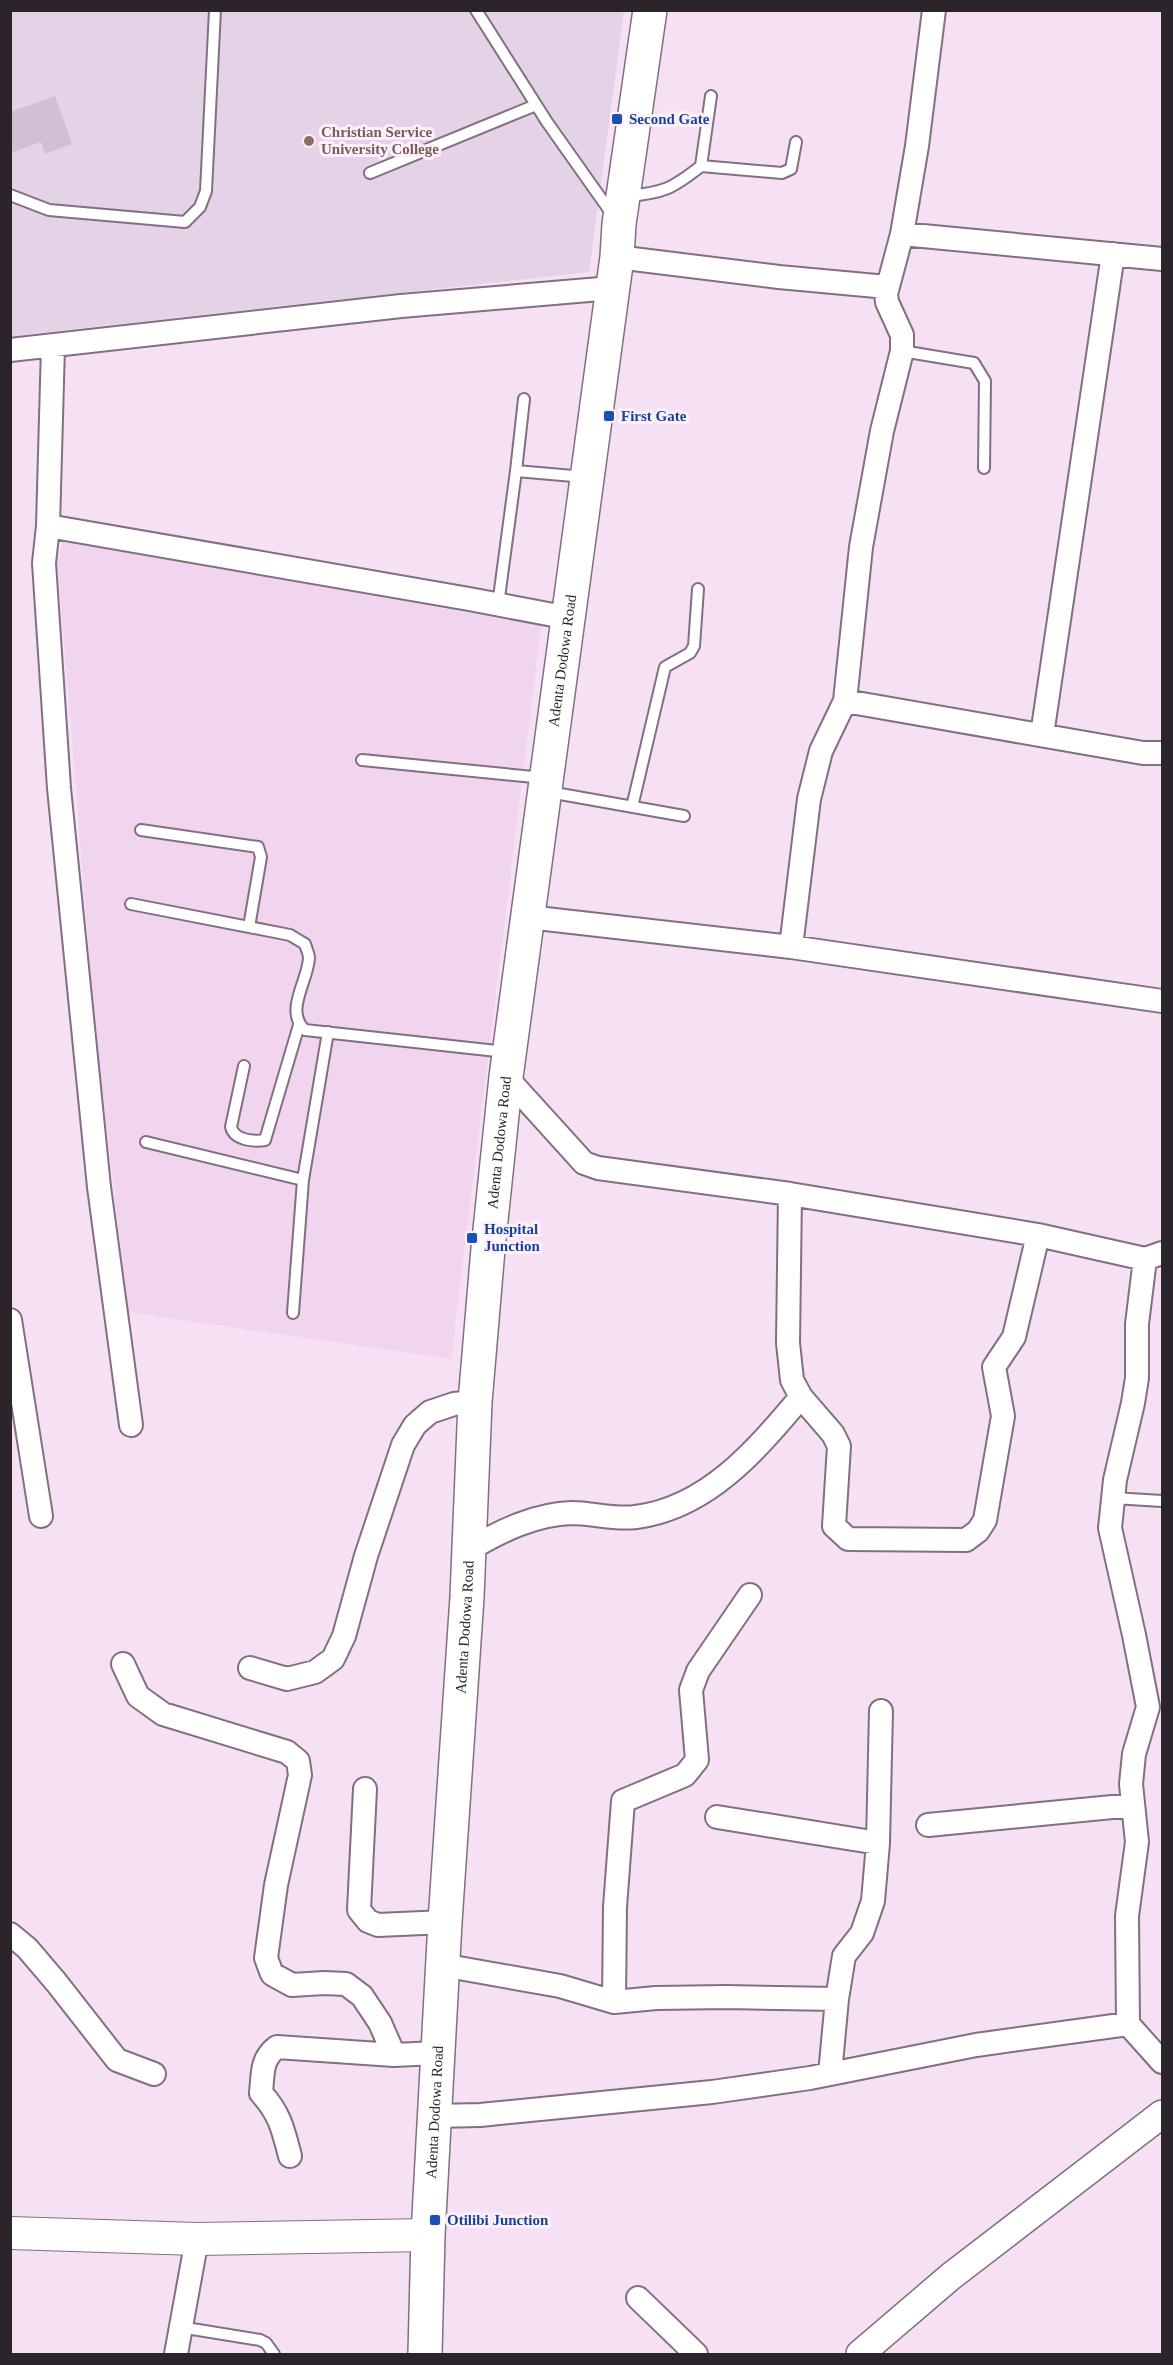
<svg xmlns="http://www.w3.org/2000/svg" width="1173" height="2365" font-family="'Times New Roman',serif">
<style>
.built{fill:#f1d5ef}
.education{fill:#e4d3e6}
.building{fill:#d3bfd3}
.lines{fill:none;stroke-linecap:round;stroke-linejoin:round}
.service-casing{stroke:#836f81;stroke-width:14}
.minor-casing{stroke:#836f81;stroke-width:26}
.tertiary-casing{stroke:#836f81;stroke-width:30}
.secondary-casing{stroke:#836f81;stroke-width:34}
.primary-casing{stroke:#836f81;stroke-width:36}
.service{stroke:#fff;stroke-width:10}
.minor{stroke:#fff;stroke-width:22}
.tertiary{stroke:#fff;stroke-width:27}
.secondary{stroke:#fff;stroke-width:32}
.primary{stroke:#fff;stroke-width:33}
.transit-dot{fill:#1a4fb4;stroke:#fdf0fc;stroke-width:2}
.education-dot{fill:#8d6e63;stroke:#fdf0fc;stroke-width:2}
.labels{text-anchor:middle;stroke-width:6;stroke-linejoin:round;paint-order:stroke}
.transit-label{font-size:15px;font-weight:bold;fill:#164399;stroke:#fdf0fc;text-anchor:start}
.education-label{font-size:15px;font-weight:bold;fill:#785e54;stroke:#fdf0fc;text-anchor:start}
.street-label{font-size:15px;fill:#2c242b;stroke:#fdf0fc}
</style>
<rect width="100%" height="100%" fill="#f6e0f4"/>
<!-- built -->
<path class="built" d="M 63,540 L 541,626 L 451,1359 L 128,1312 L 94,1016 L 58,564 Z"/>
<!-- education -->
<path class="education" d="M 10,11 L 624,11 L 589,272 L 11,336 Z"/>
<!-- building -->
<path class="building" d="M 55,96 L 72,144 L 45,154 L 41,142 L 10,153 L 10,112 Z"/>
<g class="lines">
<!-- service casing -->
<g class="service-casing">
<path id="service" d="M 476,10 L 547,122 L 612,214
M 701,166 L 782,173 L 791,169 L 796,142
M 370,173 L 536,105
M 10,195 L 49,210 L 185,222 L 200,207 L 206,191 L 215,10
M 627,196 C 663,193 672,189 701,166 L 711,96
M 902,351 L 974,363 L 985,381 L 984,468
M 516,471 L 524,399
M 498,605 L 516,471 L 585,477
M 362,760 L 544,778
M 549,792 L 684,816
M 632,807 L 665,667 L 690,653 L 694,646 L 698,589
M 141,830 L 258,847 L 261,857 L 249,927
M 131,904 L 290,935 L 305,944 C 306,948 309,954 309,958 C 308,981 284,1011 305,1030 L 506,1052
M 244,1066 L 231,1127 C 234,1140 253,1142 265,1140 L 299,1025
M 146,1142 L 303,1180
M 293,1313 L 303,1180 L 328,1032
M 1113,1498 L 1162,1501
M 180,2327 L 260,2340 L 266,2343 L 274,2354"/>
</g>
<!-- minor casing -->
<g class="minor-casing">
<path id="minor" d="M 902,234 L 1162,259
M 617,257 L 779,277 L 887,287
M 53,346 L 48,526 L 44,563 L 59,788 L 99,1187 L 131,1425
M 10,350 L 401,306 L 612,288
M 48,526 L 469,599 L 569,618
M 845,701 L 1143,753 L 1162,753
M 1042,735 L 1113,254
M 528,917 L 791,947 L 1162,1001
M 791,947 L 809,799 L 821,751 L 845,701 L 861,547 L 882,431 L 902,351 L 902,335 L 887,302 L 886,294 L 902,234 L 917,146 L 934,10
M 506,1077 L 584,1163 L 598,1168 L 790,1194 L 1038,1235 L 1145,1259 L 1162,1253
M 790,1194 L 788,1343 L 792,1380 L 801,1397 L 833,1434 L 839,1446 L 834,1526 L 848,1539 L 966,1540 L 978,1531 L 985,1520 L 1003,1416 L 994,1367 L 1014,1337 L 1038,1235
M 1145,1259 L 1137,1324 L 1137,1378 L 1133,1403 L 1115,1480 L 1110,1528 L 1134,1635 L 1148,1707 L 1134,1754 L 1131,1784 L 1137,1842 L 1127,1916 L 1128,2024 L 1162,2062
M 10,1320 L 41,1516
M 470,1549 C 501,1531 535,1514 572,1513 C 593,1513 614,1520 636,1517 C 708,1508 757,1449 801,1397
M 123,1664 L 138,1696 L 163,1714 L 287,1752 L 298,1761 L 300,1775 L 276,1885 L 266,1958 L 272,1974 L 292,1985 L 324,1983 L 346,1984 L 362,1996 L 380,2023 L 394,2055
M 250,1668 L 287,1679 L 315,1672 L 333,1659 L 344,1636 L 366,1556 L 403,1445 L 415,1425 L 430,1412 L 454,1404 L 475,1402
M 365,1789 L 359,1910 L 368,1921 L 378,1925 L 445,1922
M 717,1817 L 878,1843
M 928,1825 L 1133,1805
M 10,1934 L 27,1948 L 56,1982 L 117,2060 L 154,2074
M 442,1965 L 560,1986 L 614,2002 L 656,1998 L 726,1997 L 837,1999
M 614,2002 L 615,1907 L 623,1801 L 685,1775 L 697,1760 L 691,1690 L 698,1671 L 750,1595
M 830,2074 L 837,1999 L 844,1956 L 862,1933 L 873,1901 L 878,1843 L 881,1711
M 435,2116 L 480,2115 L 712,2092 L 810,2078 L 976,2045 L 1128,2024
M 290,2156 C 283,2129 280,2114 261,2093 C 263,2073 261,2059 277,2047 L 394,2055 L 437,2053
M 638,2298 L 696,2354
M 176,2354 L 197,2239"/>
</g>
<!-- tertiary casing -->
<g class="tertiary-casing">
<path id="tertiary" d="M 860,2354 L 950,2277 L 1162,2114"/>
</g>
<!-- secondary casing -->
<g class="secondary-casing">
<path id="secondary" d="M 10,2233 L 197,2239 L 428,2235"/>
</g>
<!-- primary casing -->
<g class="primary-casing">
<g id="primary">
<path id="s1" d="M 425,2354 L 428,2235 L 445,1922 L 467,1597 L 475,1402 L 488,1249 L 506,1077 L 617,257 L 619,224 L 650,10"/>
</g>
</g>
<!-- service -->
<use href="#service" class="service"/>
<!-- minor -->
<use href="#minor" class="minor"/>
<!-- tertiary -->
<use href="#tertiary" class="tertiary"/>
<!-- secondary -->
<use href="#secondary" class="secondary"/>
<!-- primary -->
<use href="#primary" class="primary"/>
</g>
<!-- markers -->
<g class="transit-dot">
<rect x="611" y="113" width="12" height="12" rx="3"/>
<rect x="603" y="410" width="12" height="12" rx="3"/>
<rect x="466" y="1232" width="12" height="12" rx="3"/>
<rect x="429" y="2214" width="12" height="12" rx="3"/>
</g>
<circle class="education-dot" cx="309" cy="141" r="6"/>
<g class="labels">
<!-- transit labels -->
<g class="transit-label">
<text x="629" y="124">Second Gate</text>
<text x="621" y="421">First Gate</text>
<text x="484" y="1234">Hospital<tspan x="484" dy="17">Junction</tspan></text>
<text x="447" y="2225">Otilibi Junction</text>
</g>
<!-- education labels -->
<g class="education-label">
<text x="321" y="137">Christian Service<tspan x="321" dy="17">University College</tspan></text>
</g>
<!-- street labels -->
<g class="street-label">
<text dy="5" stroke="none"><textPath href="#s1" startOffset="1700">Adenta Dodowa Road</textPath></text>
<text dy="5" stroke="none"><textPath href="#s1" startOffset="1214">Adenta Dodowa Road</textPath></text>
<text dy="5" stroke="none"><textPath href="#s1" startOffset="728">Adenta Dodowa Road</textPath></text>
<text dy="5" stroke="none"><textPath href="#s1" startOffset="242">Adenta Dodowa Road</textPath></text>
</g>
</g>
<!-- border -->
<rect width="1173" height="2365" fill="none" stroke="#2c242b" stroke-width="24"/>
</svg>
